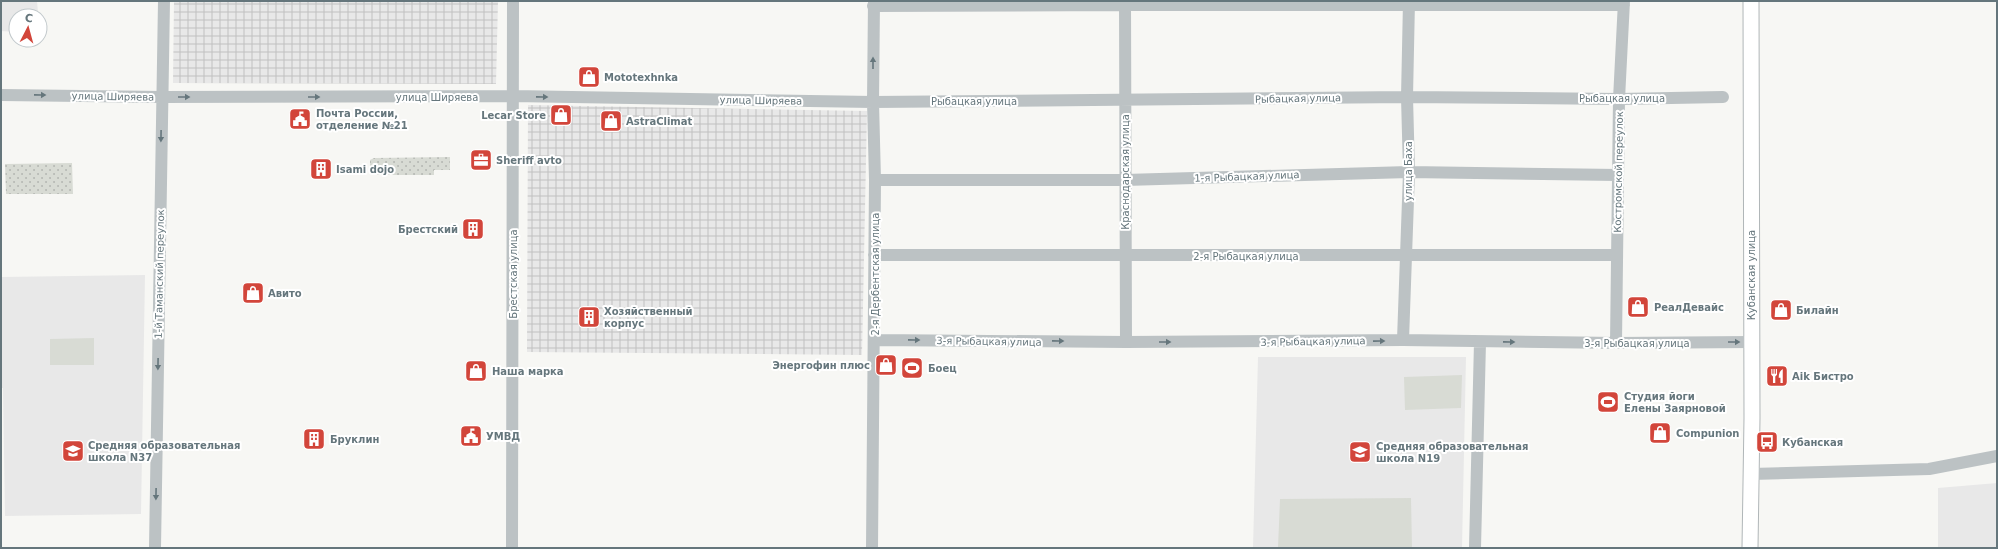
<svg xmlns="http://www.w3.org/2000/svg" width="1998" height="549" font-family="'DejaVu Sans',sans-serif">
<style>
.built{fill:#e8e8e8}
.industrial{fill:url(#industrial-grid)}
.green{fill:#d8dbd4}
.park{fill:url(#park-dots)}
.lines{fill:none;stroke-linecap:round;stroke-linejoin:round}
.major-casing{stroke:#b0b6b8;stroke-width:17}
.minor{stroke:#bcc2c4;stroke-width:12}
.major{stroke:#fff;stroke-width:15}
.oneway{fill:#65767c}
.labels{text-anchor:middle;stroke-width:4;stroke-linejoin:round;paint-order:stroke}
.poi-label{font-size:10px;font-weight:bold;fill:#65767c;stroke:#fff;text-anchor:start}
.street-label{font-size:10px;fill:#65767c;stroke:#fff}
</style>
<defs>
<pattern id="industrial-grid" width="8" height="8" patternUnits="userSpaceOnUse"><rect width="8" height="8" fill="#e8e8e8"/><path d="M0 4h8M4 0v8" fill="none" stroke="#c0c1c1"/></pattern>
<pattern id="park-dots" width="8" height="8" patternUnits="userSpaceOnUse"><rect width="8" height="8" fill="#d8dbd4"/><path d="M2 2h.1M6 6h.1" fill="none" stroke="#b3b6b1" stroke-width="1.8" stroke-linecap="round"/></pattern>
</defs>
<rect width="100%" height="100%" fill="#f7f7f4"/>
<!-- built -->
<path class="built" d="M 1,1 L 37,1 L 38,13 L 35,16 L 16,16 L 16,32 L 1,31 Z
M 145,275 L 141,514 L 5,516 L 3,388 L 1,388 L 1,277 Z
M 1258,357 L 1466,357 L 1462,548 L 1253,548 Z
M 1997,483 L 1997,548 L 1938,548 L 1938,488 Z"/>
<!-- industrial -->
<path class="industrial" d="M 174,1 L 498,1 L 496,84 L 173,83 Z
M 528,105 L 867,111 L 862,355 L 527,352 Z"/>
<!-- green -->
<path class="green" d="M 94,338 L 94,365 L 50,365 L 50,339 Z
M 1462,375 L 1461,408 L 1405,410 L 1404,377 Z
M 1411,498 L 1412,548 L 1278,548 L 1280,499 Z"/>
<!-- park -->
<path class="park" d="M 450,157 L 450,170 L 434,170 L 434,175 L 375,175 L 370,171 L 370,160 L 374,158 Z
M 72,163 L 73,194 L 6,194 L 5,164 Z"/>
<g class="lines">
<!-- major casing -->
<g class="major-casing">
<path id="major" d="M 1750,548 L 1752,418 L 1751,1"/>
</g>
<!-- minor -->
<path class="minor" d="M 1125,1 L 1126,342
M 873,6 L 1125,5 L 1624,5
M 1,95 L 162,97 L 513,96 L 873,102 L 1407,97 L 1619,99 L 1723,97
M 875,180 L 1125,180 L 1409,172 L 1618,175
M 874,255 L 1617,255
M 875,340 L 1126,342 L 1403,340 L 1616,343 L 1751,342
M 1403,340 L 1409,172 L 1407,97 L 1409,1
M 1616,343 L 1619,99 L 1624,1
M 1751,474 L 1929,469 L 1997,456
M 155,548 L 164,1
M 512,548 L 513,1
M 872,548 L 875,180 L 873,102 L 874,1
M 1475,548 L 1480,342"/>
<!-- major -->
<use href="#major" class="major"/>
</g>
<!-- one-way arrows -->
<defs><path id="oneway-solid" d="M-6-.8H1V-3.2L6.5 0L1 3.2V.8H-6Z"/></defs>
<g class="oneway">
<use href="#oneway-solid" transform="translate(873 63) rotate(-90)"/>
<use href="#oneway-solid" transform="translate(40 95) rotate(1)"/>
<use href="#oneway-solid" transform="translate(184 97)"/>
<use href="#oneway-solid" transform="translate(314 97)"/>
<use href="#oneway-solid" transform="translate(542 97) rotate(1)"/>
<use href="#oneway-solid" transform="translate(161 136) rotate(91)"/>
<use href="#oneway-solid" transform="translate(914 340) rotate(1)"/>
<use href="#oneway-solid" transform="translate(1058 341) rotate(1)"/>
<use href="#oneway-solid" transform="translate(1379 341) rotate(-1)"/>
<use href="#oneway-solid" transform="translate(1165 342)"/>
<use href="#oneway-solid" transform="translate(1509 342) rotate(1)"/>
<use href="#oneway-solid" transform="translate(1734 342)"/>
<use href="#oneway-solid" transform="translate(158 364) rotate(91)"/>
<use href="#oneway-solid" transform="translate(156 494) rotate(91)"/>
</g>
<!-- icons -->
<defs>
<g id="shop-square" transform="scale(1.15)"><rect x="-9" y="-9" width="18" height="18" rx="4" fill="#d2453a" stroke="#fff"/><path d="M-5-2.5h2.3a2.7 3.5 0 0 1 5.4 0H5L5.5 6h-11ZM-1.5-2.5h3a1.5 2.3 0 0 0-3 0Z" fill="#fff"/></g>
<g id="civic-square" transform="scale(1.15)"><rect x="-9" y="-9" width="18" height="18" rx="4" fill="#d2453a" stroke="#fff"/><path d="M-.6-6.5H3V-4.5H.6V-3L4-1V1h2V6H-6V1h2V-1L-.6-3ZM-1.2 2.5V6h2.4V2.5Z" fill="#fff"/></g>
<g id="office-square" transform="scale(1.15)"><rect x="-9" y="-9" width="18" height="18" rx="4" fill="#d2453a" stroke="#fff"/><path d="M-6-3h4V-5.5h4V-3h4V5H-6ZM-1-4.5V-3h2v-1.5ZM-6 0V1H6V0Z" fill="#fff"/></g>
<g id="building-square" transform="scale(1.15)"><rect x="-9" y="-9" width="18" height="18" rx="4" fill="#d2453a" stroke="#fff"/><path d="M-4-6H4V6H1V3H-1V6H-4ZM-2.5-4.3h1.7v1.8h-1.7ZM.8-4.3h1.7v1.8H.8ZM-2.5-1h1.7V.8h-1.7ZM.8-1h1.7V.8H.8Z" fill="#fff"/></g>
<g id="stadium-square" transform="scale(1.15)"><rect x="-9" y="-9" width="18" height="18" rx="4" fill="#d2453a" stroke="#fff"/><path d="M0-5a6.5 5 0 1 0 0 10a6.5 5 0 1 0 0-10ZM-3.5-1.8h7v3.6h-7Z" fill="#fff"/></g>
<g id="restaurant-square" transform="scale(1.15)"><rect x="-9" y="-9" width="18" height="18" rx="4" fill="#d2453a" stroke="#fff"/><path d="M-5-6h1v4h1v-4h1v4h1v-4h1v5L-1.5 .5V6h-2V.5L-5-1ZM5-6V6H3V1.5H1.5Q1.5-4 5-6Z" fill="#fff"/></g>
<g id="bus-square" transform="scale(1.15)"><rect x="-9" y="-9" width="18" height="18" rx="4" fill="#d2453a" stroke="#fff"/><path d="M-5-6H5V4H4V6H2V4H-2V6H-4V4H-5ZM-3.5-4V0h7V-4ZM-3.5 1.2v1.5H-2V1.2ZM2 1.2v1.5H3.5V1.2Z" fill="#fff"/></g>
<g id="school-square" transform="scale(1.15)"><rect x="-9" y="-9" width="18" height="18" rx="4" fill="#d2453a" stroke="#fff"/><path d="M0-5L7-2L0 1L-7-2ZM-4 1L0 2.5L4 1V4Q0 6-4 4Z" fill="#fff"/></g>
</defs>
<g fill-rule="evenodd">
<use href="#shop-square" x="589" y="77"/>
<use href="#shop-square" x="561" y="115"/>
<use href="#civic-square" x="300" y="119"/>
<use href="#shop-square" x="611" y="121"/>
<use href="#office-square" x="481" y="160"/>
<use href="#building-square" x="321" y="169"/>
<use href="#building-square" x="473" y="229"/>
<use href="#shop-square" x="253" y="293"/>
<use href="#shop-square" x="1638" y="307"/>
<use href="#shop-square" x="1781" y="310"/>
<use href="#building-square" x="589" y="317"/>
<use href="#shop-square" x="886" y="365"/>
<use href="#stadium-square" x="912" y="368"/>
<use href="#shop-square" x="476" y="371"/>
<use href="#restaurant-square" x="1777" y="376"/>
<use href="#stadium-square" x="1608" y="402"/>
<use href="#shop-square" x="1660" y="433"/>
<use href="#civic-square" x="471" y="436"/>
<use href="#building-square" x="314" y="439"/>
<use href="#bus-square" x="1767" y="442"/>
<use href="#school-square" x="73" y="451"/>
<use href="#school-square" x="1360" y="452"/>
</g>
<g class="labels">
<!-- poi labels -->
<g class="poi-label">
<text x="604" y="81">Mototexhnka</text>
<text x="316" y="117">Почта России,<tspan x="316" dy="12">отделение №21</tspan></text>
<text x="546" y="119" text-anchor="end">Lecar Store</text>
<text x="626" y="125">AstraClimat</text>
<text x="496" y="164">Sheriff avto</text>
<text x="336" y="173">Isami dojo</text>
<text x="458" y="233" text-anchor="end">Брестский</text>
<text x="268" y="297">Авито</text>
<text x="1654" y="311">РеалДевайс</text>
<text x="1796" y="314">Билайн</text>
<text x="604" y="315">Хозяйственный<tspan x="604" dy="12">корпус</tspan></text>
<text x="870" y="369" text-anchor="end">Энергофин плюс</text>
<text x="928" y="372">Боец</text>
<text x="492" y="375">Наша марка</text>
<text x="1792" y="380">Aik Бистро</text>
<text x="1624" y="400">Студия йоги<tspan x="1624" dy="12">Елены Заярновой</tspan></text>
<text x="1676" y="437">Compunion</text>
<text x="486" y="440">УМВД</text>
<text x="330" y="443">Бруклин</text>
<text x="1782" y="446">Кубанская</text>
<text x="88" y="449">Средняя образовательная<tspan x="88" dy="12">школа N37</tspan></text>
<text x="1376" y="450">Средняя образовательная<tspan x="1376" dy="12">школа N19</tspan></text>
</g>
<!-- street labels -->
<g class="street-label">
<text transform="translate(113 96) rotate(1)" y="4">улица Ширяева</text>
<text x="437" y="101">улица Ширяева</text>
<text transform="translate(1298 98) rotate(-1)" y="4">Рыбацкая улица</text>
<text x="1622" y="102">Рыбацкая улица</text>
<text transform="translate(761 100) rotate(1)" y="4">улица Ширяева</text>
<text x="974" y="105">Рыбацкая улица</text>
<text transform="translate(1408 171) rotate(-90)" y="4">улица Баха</text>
<text transform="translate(1125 172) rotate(-90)" y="4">Краснодарская улица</text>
<text transform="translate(1618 172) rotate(-89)" y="4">Костромской переулок</text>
<text transform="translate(1247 176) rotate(-2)" y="4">1-я Рыбацкая улица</text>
<text x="1246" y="260">2-я Рыбацкая улица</text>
<text transform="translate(159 274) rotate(-89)" y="4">1-й Таманский переулок</text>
<text transform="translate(513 274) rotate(-90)" y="4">Брестская улица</text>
<text transform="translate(875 274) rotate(-90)" y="4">2-я Дербентская улица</text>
<text transform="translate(1751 275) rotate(-90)" y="4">Кубанская улица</text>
<text transform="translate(989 341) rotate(1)" y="4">3-я Рыбацкая улица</text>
<text transform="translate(1313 341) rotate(-1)" y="4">3-я Рыбацкая улица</text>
<text x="1637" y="347">3-я Рыбацкая улица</text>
</g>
</g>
<!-- border -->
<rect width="1998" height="549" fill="none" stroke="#65767c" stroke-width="4"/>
<!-- north arrow -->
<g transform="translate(28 28) rotate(6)"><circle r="19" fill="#ffffff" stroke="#c1c8cb"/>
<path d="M0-3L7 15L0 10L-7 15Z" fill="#d2453a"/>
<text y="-6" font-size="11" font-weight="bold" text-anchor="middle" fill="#65767c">С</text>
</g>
</svg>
